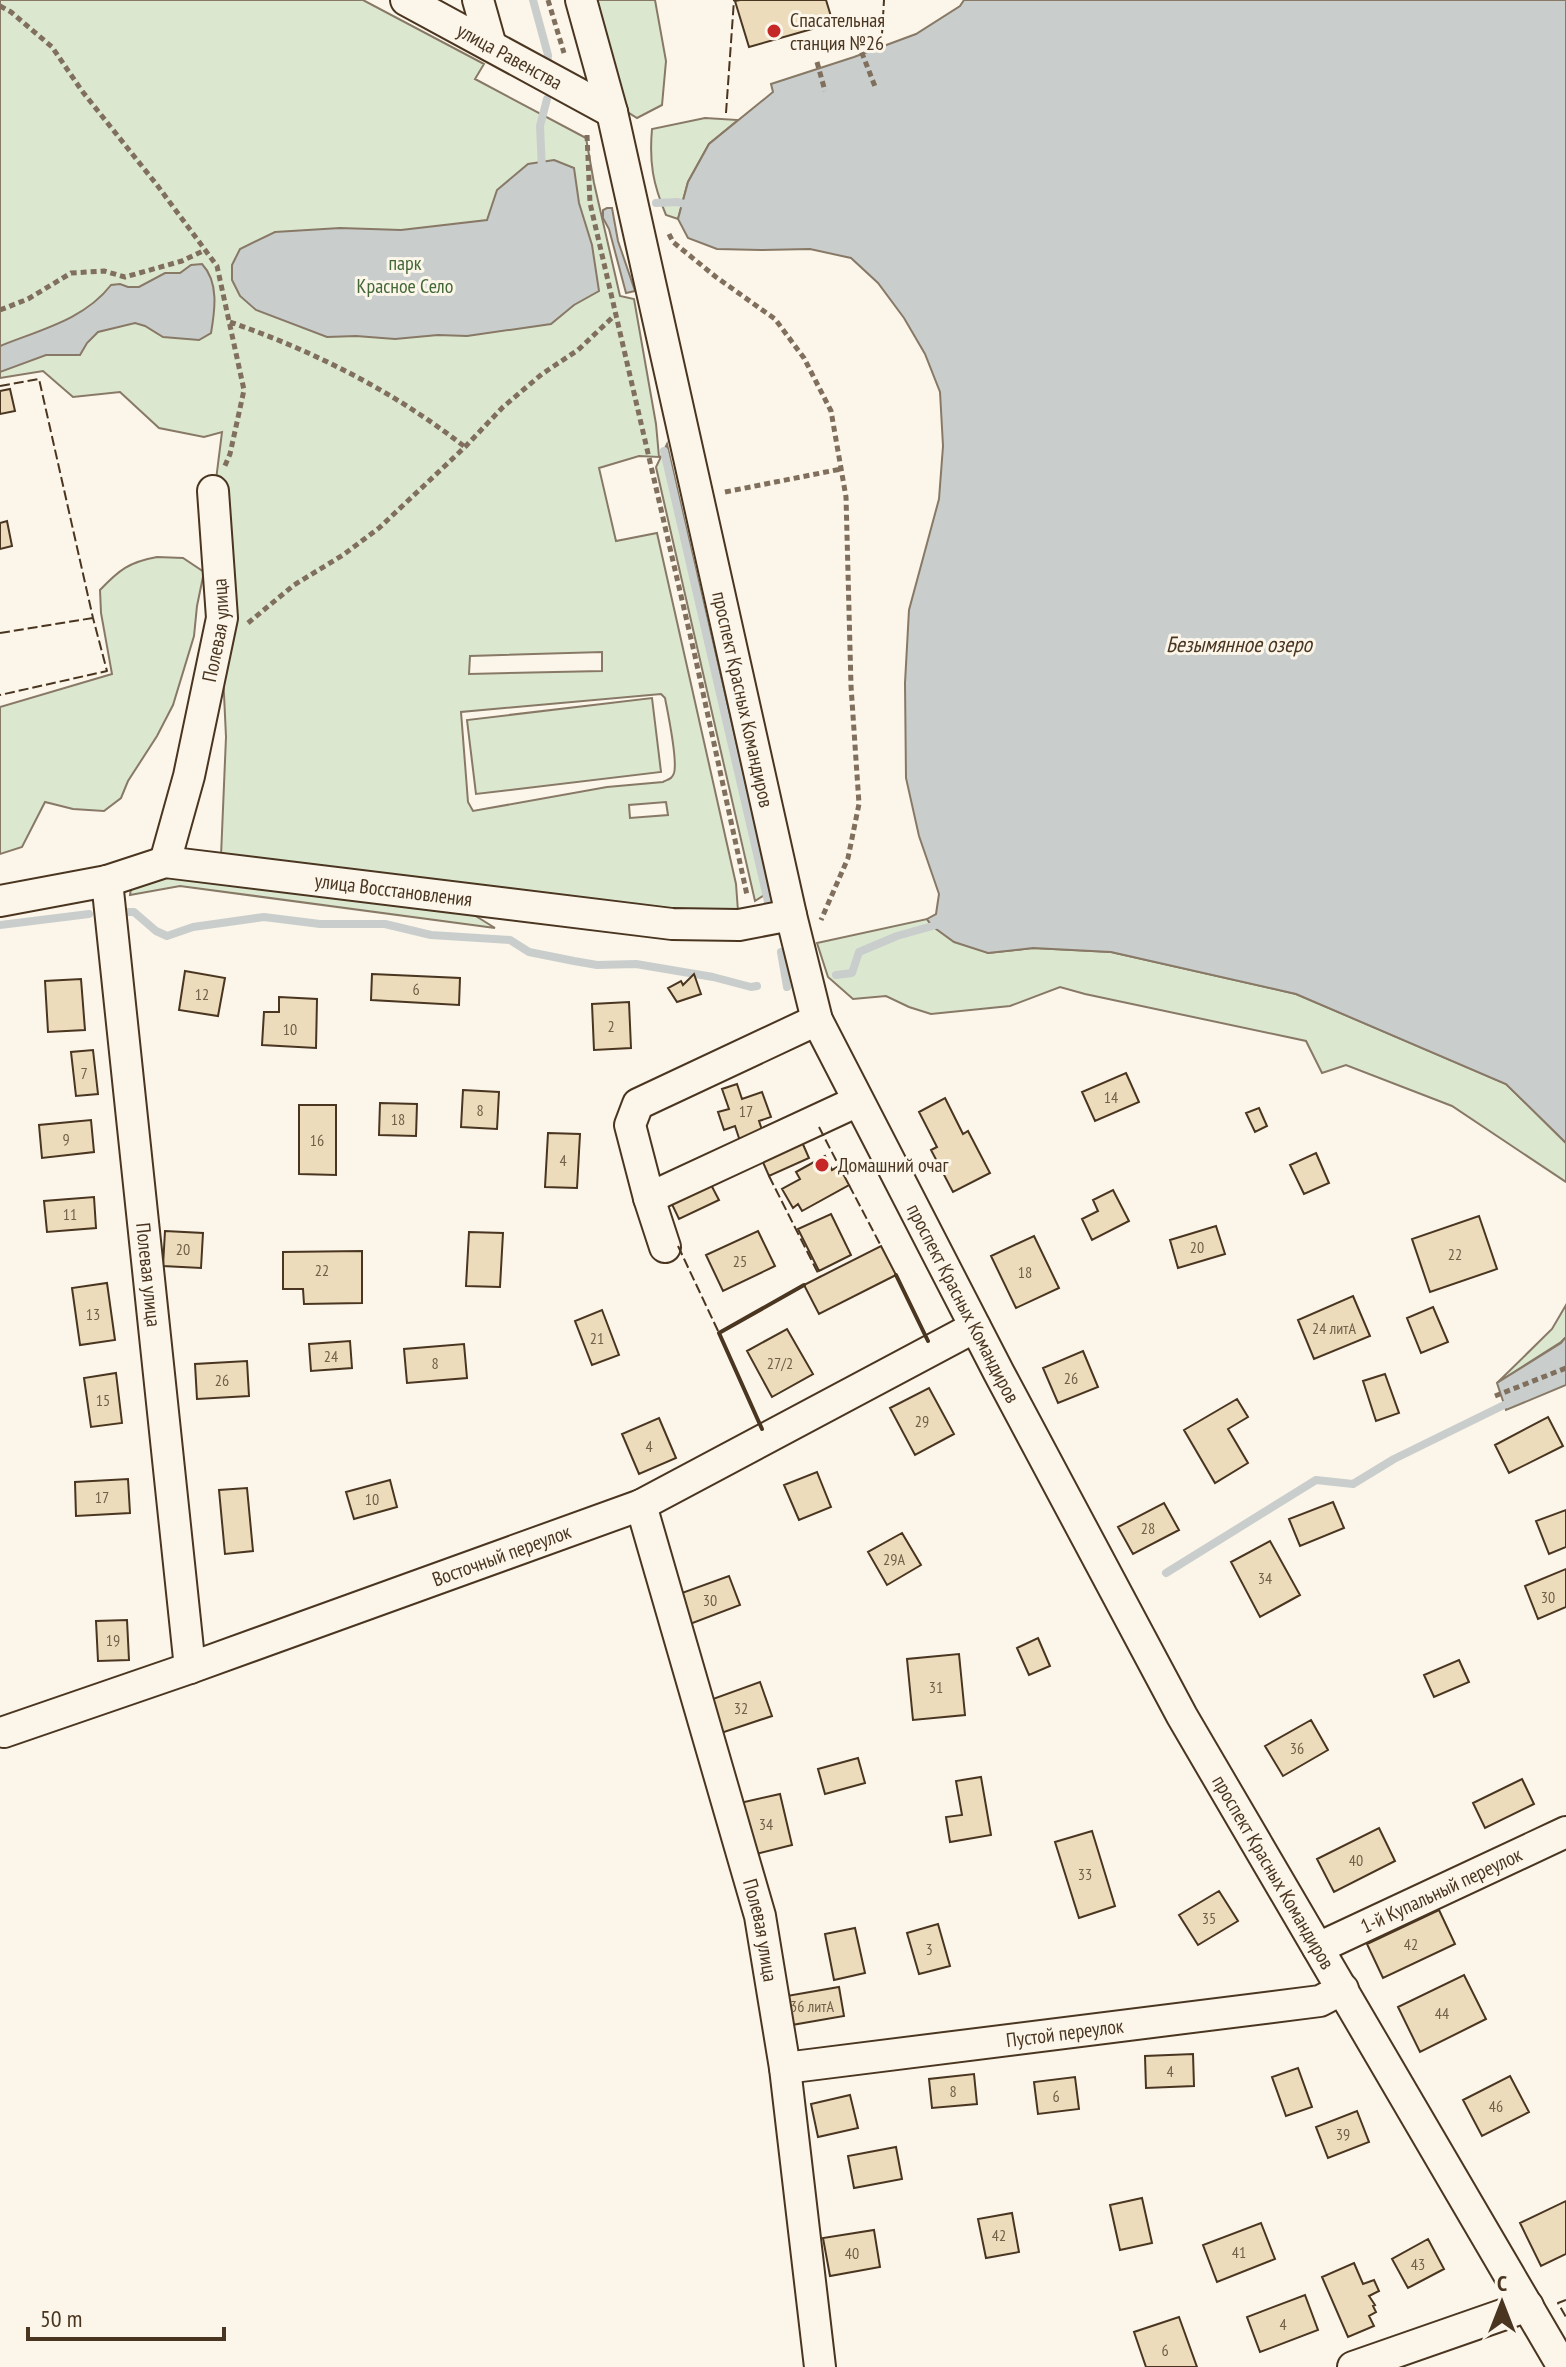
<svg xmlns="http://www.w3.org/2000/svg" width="1566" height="2367" font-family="'PT Sans Narrow',sans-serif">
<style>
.green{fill:#dce7d0;stroke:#887966;stroke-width:2;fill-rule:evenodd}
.water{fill:#c9cecd;stroke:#887966;stroke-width:2}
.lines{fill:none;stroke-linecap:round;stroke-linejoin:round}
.stream{stroke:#c9cecd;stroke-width:8}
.building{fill:#ecdcbc;stroke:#4a3520;stroke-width:2}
.minor-casing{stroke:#4a3520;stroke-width:34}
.path{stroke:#7f6f5c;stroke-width:5;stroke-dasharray:6 4;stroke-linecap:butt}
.minor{stroke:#fbf6e9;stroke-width:30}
.fence{stroke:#4a3520;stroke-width:2;stroke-dasharray:10 4;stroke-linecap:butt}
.wall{stroke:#4a3520;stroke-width:4}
.poi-dot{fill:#c62828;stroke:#fbf6e9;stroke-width:3}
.labels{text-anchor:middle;stroke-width:6;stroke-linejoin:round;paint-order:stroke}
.number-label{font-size:16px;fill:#725f47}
.poi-label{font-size:20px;fill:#4a3520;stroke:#fbf6e9;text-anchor:start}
.street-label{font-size:20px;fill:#4a3520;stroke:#fbf6e9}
.park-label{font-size:20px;fill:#436837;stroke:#fbf6e9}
.water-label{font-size:22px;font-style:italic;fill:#4a3520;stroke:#fbf6e9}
</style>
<rect width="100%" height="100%" fill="#fbf6e9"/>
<!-- green -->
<path class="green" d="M 0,0 L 363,0 L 484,64 L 475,79 L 586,138 L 594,183 L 620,296 L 634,299 L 656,424 L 659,457 L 639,456 L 599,468 L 616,541 L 657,533 L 736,884 L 738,911 L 648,908 L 221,856 L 226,737 L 223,673 L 233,642 L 236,604 L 234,575 L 216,480 L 222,432 L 204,437 L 159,428 L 120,392 L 73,397 L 43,371 L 0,378 ZM 602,652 L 602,671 L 469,674 L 470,656 ZM 661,694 L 665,698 C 668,714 678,760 674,773 C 672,779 669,779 663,782 L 607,787 L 473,811 L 468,802 L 461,712 ZM 666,802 L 668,815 L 630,818 L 629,805 Z
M 597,0 L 655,0 L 666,61 L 662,105 L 637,118 L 626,111 Z
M 705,118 L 738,120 L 709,144 L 688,182 L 678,219 L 666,215 C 653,184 649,163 652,129 Z
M 667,444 L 769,892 L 755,901 L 656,467 Z
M 157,557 L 183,558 L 204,572 L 197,606 L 194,636 L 173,705 L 157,736 L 128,781 L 121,798 L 104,811 L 73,809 L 45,802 L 22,847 L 0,854 L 0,707 L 112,674 L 101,613 L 100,590 C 119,570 129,562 157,557 Z
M 652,698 L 661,772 L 476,794 L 467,720 Z
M 163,872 L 458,905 L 495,928 L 180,886 L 130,895 L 131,888 Z
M 927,919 L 932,926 L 988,953 L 1033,948 L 1111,952 L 1296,994 L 1506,1084 L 1566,1143 L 1566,1182 L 1452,1106 L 1346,1065 L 1322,1073 L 1306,1041 L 1085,994 L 1060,987 L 1010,1006 L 931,1014 L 909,1007 L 886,996 L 853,999 L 828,977 L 817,943 Z
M 1566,1305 L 1566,1337 L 1561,1342 L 1497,1383 L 1552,1329 Z"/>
<!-- water -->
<path class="water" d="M 964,0 L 1566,0 L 1566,1143 L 1506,1084 L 1296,994 L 1111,952 L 1033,948 L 988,953 L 954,942 L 932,926 L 927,919 L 936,914 L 939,894 L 919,836 L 906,778 L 905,683 L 909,610 L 939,499 L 943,446 L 940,392 L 925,354 L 904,318 L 878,283 L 851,258 L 810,249 L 761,250 L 717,249 L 688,238 L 678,219 L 688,182 L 709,144 L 773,92 L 771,84 L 854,57 L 916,34 L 960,6 Z
M 554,160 L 574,168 L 579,203 L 592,245 L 599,291 L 574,305 L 551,324 L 467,336 L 438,335 L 395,339 L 356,336 L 327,337 L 256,310 L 240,296 L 232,280 L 232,265 L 240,249 L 275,232 L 340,228 L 401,230 L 487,220 L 497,190 L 528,164 Z
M 607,208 L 612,208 L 618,241 L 635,291 L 626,293 L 609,229 L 603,218 L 603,210 Z
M 202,264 C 219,282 215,310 211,333 L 199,340 L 163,337 L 145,326 L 135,323 L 98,332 L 87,343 L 80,355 L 46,355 L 0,372 L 0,346 C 39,330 84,320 111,285 L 120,284 L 128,287 L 139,287 L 165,273 L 180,273 L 191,265 Z
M 1566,1337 L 1566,1385 L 1506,1410 L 1497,1383 L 1561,1343 Z"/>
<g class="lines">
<!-- stream -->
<path class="stream" d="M 533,0 L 548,55 L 547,69
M 542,169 L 540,126 L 547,99
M 656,203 L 678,202 L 690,206
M 664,451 L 769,906
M 125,912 L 134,912 L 156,931 L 167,936 L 193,927 L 264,917 L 320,924 L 385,924 L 431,935 L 510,940 L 529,952 L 574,961 L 597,965 L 636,964 L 713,977 L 751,987 L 757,986
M 0,925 L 89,914
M 781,952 L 787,987
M 836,975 L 852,973 L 859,952 L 897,936 L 943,923
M 1166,1573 L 1316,1480 L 1353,1484 L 1394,1459 L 1504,1405"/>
</g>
<!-- building -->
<path class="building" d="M 740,0 L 826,0 L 833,23 L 749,47 L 735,1 Z
M 10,389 L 15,411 L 0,414 L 0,391 Z
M 7,521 L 12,546 L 0,549 L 0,523 Z
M 185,971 L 225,978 L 218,1016 L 179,1010 Z
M 372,974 L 460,978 L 459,1005 L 371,1000 Z
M 694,974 L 701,994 L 677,1002 L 668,988 L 681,981 L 683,985 Z
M 81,979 L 85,1030 L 48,1032 L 45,981 Z
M 279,997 L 317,999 L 316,1048 L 262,1045 L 264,1012 L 279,1012 Z
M 629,1002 L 631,1048 L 594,1050 L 592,1004 Z
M 93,1050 L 98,1094 L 76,1096 L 71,1052 Z
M 1126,1073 L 1139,1102 L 1095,1121 L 1082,1092 Z
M 737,1084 L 742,1099 L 762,1092 L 771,1117 L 759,1121 L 763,1133 L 740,1141 L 735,1126 L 724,1130 L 718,1112 L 729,1109 L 722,1089 Z
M 463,1090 L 499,1092 L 497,1129 L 461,1127 Z
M 945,1098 L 963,1134 L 968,1131 L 990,1173 L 953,1192 L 931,1150 L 937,1147 L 919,1112 Z
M 380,1103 L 417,1104 L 416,1136 L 379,1135 Z
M 299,1105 L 336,1105 L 336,1175 L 299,1174 Z
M 1259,1108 L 1267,1126 L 1255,1132 L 1246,1113 Z
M 91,1120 L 94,1152 L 42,1158 L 39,1125 Z
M 548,1133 L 580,1134 L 577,1188 L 545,1187 Z
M 798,1133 L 809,1158 L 769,1176 L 758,1151 Z
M 1316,1153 L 1329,1183 L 1304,1194 L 1290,1165 Z
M 825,1156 L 832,1170 L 839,1166 L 849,1185 L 802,1211 L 798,1204 L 793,1208 L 782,1189 L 800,1179 L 796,1172 Z
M 708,1179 L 719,1200 L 679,1219 L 669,1198 Z
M 1113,1190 L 1129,1221 L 1092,1240 L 1082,1219 L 1098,1211 L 1093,1200 Z
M 94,1197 L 96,1228 L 47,1232 L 44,1201 Z
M 831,1214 L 851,1255 L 819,1271 L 798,1229 Z
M 1479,1216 L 1497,1269 L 1430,1292 L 1412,1239 Z
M 1216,1226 L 1225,1254 L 1178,1268 L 1170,1240 Z
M 165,1231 L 203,1233 L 201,1268 L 163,1266 Z
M 758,1231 L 775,1266 L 723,1291 L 706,1255 Z
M 469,1232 L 503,1233 L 500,1287 L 466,1286 Z
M 1034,1236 L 1059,1288 L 1016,1308 L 991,1256 Z
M 881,1246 L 896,1275 L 819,1314 L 804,1285 Z
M 362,1251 L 362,1303 L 304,1304 L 303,1289 L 283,1289 L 283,1252 Z
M 107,1283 L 115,1340 L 80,1345 L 72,1288 Z
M 1353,1296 L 1370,1336 L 1314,1359 L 1298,1320 Z
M 1433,1307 L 1448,1342 L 1421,1353 L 1407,1318 Z
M 602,1310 L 619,1355 L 592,1365 L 575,1321 Z
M 787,1329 L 813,1374 L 772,1397 L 747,1351 Z
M 350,1341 L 352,1368 L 311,1371 L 309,1344 Z
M 464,1344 L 467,1378 L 407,1383 L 404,1349 Z
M 1083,1351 L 1098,1387 L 1058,1403 L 1043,1368 Z
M 247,1361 L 249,1396 L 197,1399 L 195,1364 Z
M 116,1373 L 122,1423 L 91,1427 L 84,1378 Z
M 1385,1374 L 1399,1413 L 1376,1421 L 1363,1381 Z
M 929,1388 L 954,1434 L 915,1455 L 890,1408 Z
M 1237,1399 L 1248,1417 L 1228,1429 L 1248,1463 L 1215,1483 L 1184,1430 Z
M 1548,1417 L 1563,1446 L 1509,1473 L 1495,1445 Z
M 659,1418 L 676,1458 L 639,1474 L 622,1434 Z
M 817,1472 L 831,1507 L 799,1520 L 784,1485 Z
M 128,1479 L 130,1513 L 76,1516 L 75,1482 Z
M 390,1480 L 397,1507 L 354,1519 L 346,1492 Z
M 247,1488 L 253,1551 L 225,1554 L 219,1490 Z
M 1333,1502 L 1344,1528 L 1300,1546 L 1289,1519 Z
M 1164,1503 L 1179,1530 L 1133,1554 L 1118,1527 Z
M 1566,1510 L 1566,1547 L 1549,1554 L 1536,1521 Z
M 902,1533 L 921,1565 L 887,1585 L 868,1552 Z
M 1270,1541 L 1300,1595 L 1260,1617 L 1231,1562 Z
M 1566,1569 L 1566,1607 L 1538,1619 L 1525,1586 Z
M 729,1576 L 740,1605 L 690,1624 L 679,1594 Z
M 127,1620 L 129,1660 L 98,1661 L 96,1621 Z
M 1038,1638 L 1050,1666 L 1029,1675 L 1017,1648 Z
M 959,1654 L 965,1715 L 913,1720 L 907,1659 Z
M 1459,1660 L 1469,1682 L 1434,1697 L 1424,1675 Z
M 760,1682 L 772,1716 L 721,1733 L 710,1700 Z
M 1311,1720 L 1328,1750 L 1283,1776 L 1265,1746 Z
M 858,1758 L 865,1783 L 825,1794 L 818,1769 Z
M 981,1777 L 991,1835 L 950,1842 L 946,1817 L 962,1815 L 956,1781 Z
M 1522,1779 L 1534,1804 L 1485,1828 L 1473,1803 Z
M 780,1794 L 792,1845 L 752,1855 L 740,1803 Z
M 1379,1828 L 1395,1861 L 1334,1892 L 1317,1859 Z
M 1092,1831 L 1115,1906 L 1079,1918 L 1055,1842 Z
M 1219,1891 L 1238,1921 L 1198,1945 L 1179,1915 Z
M 1439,1910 L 1455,1944 L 1383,1978 L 1367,1944 Z
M 938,1924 L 950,1966 L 919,1974 L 907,1933 Z
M 855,1928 L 865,1973 L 834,1980 L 825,1934 Z
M 1464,1975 L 1486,2019 L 1420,2052 L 1398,2007 Z
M 839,1987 L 844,2016 L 786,2026 L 781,1997 Z
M 1193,2054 L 1194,2086 L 1146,2088 L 1145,2056 Z
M 1298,2068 L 1312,2107 L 1286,2116 L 1272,2077 Z
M 974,2074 L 977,2104 L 932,2108 L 929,2079 Z
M 1510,2076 L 1529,2112 L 1482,2136 L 1463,2100 Z
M 1075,2077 L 1079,2109 L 1038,2114 L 1034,2082 Z
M 850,2095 L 858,2128 L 818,2137 L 811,2104 Z
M 1357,2111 L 1369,2142 L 1328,2158 L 1316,2127 Z
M 896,2147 L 902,2179 L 854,2188 L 848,2156 Z
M 1142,2198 L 1152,2243 L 1120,2250 L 1110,2205 Z
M 1566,2201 L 1566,2254 L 1541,2266 L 1520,2223 Z
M 1012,2213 L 1019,2252 L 986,2258 L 978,2219 Z
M 1261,2223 L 1275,2259 L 1217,2282 L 1203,2245 Z
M 874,2230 L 880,2267 L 830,2276 L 823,2238 Z
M 1428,2239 L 1444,2269 L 1408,2288 L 1392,2259 Z
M 1354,2263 L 1363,2284 L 1374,2280 L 1379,2291 L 1369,2296 L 1375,2305 L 1373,2306 L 1376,2312 L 1369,2316 L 1374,2326 L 1348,2337 L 1322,2277 Z
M 1305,2295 L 1318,2330 L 1260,2352 L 1247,2317 Z
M 1179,2317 L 1197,2367 L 1146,2367 L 1134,2332 Z"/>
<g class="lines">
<!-- minor casing -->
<g class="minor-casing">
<g id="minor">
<path id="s1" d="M 406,0 L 612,112"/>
<path d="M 478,0 L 491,46"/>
<path id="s2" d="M 581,0 L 612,112 L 791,915 L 817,1020 L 999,1373 L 1182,1716 L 1563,2367"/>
<path id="s3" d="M 165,862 L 189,776 L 222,618 L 213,491"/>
<path id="s4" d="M 107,881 L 190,1668"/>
<path id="s5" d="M 0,901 L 107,881 L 165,862 L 672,924 L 739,925 L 791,915"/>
<path d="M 649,1198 L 858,1101"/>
<path d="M 665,1247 L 649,1198 L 630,1125 L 638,1104 L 817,1020"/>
<path id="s6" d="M 641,1505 L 760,1916 L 785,2068 L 820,2367"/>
<path id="s7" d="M 4,1732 L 190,1668 L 641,1505 L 975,1327"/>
<path id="s8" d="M 1318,1948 L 1566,1832"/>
<path id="s9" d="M 785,2068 L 1320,2001 L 1343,1989"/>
<path d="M 1353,2367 L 1528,2306"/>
</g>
</g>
<!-- path -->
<path class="path" d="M 548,0 L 564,53
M 0,6 L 11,12 L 52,47 L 82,91 L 157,185 L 217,266 L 244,390 L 230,454 L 224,468
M 858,43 L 876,89
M 817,62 L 825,91
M 587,135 L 590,203 L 695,656 L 747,895
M 669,234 L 673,242 L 716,277 L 775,319 L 804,358 L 831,411 L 846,497 L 851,686 L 859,804 L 848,858 L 821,920
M 0,310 L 28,299 L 71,273 L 104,271 L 125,277 L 182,261 L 205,250
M 230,322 C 314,351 395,392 465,447
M 725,492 L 841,469
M 248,623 L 294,585 L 343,555 L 379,528 L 465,447 L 503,407 L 542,374 L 578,350 L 615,315
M 1495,1396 L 1566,1368"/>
<!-- minor -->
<use href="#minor" class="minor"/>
<!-- fence -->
<path class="fence" d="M 882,34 L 884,0
M 726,113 L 734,0
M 0,386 L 39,379 L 93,618 L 107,671 L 0,695
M 0,633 L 93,618
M 819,1127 L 839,1166
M 769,1176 L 820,1277
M 849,1185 L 881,1246
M 678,1246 L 719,1333
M 1566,2300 L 1558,2303 L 1566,2317"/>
<!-- wall -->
<path class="wall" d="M 896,1275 L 928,1341
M 762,1429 L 719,1333 L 804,1285"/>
</g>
<!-- markers -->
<g class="poi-dot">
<circle cx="774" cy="31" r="8"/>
<circle cx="822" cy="1165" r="8"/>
</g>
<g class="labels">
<!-- number labels -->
<g class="number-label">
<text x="416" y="995">6</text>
<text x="202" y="1000">12</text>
<text x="611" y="1032">2</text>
<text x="290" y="1035">10</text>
<text x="84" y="1079">7</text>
<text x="1111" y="1103">14</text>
<text x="480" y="1116">8</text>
<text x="746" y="1117">17</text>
<text x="398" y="1125">18</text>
<text x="66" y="1145">9</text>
<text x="317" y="1146">16</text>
<text x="563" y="1166">4</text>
<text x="70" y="1220">11</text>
<text x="1197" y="1253">20</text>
<text x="183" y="1255">20</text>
<text x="1455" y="1260">22</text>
<text x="740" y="1267">25</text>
<text x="322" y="1276">22</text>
<text x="1025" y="1278">18</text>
<text x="93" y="1320">13</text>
<text x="1334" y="1334">24 литА</text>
<text x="597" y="1344">21</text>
<text x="331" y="1362">24</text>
<text x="435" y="1369">8</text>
<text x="780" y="1369">27/2</text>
<text x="1071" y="1384">26</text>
<text x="222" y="1386">26</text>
<text x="103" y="1406">15</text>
<text x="922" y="1427">29</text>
<text x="649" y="1452">4</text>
<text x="102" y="1503">17</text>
<text x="372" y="1505">10</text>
<text x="1148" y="1534">28</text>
<text x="894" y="1565">29А</text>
<text x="1265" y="1584">34</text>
<text x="1548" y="1603">30</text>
<text x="710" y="1606">30</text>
<text x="113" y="1646">19</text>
<text x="936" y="1693">31</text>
<text x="741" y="1714">32</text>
<text x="1297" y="1754">36</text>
<text x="766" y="1830">34</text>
<text x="1356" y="1866">40</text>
<text x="1085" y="1880">33</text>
<text x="1209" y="1924">35</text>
<text x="1411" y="1950">42</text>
<text x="929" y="1955">3</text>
<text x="812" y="2012">36 литА</text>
<text x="1442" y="2019">44</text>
<text x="1170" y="2077">4</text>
<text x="953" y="2097">8</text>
<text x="1056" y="2102">6</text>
<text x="1496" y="2112">46</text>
<text x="1343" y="2140">39</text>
<text x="999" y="2241">42</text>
<text x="1239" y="2258">41</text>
<text x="852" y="2259">40</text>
<text x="1418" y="2270">43</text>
<text x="1283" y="2330">4</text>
<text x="1165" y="2356">6</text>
</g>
<!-- poi labels -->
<g class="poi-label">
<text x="790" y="27">Спасательная<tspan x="790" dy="23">станция №26</tspan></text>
<text x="838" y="1172">Домашний очаг</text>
</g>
<!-- street labels -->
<g class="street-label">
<text dy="7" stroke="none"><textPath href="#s1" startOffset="118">улица Равенства</textPath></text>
<text dy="7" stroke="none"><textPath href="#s3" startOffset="238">Полевая улица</textPath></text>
<text dy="7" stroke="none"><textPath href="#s2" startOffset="718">проспект Красных Командиров</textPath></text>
<text dy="7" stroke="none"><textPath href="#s5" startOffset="400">улица Восстановления</textPath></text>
<text dy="7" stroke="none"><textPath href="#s4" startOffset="396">Полевая улица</textPath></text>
<text dy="7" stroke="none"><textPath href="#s2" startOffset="1366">проспект Красных Командиров</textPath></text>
<text dy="7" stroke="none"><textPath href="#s7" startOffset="528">Восточный переулок</textPath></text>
<text dy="7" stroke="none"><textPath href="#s2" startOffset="2014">проспект Красных Командиров</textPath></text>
<text dy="7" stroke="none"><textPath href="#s8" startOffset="136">1-й Купальный переулок</textPath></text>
<text dy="7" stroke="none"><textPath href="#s6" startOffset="442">Полевая улица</textPath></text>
<text dy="7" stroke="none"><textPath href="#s9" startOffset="282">Пустой переулок</textPath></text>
</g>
<!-- park labels -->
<g class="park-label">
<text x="405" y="270">парк<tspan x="405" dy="23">Красное Село</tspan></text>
</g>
<!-- water labels -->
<g class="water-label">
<text x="1239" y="652">Безымянное озеро</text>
</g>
</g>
<!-- north arrow -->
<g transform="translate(1502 2303)" stroke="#fbf6e9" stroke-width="6" paint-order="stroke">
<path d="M0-6L14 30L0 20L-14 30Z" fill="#4a3520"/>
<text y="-12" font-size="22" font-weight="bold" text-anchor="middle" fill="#4a3520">С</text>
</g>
<!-- scale -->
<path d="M28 2327v12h196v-12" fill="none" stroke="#4a3520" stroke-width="4"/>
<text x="40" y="2327" font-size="24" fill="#4a3520" stroke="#fbf6e9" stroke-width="6" paint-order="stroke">50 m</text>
</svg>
